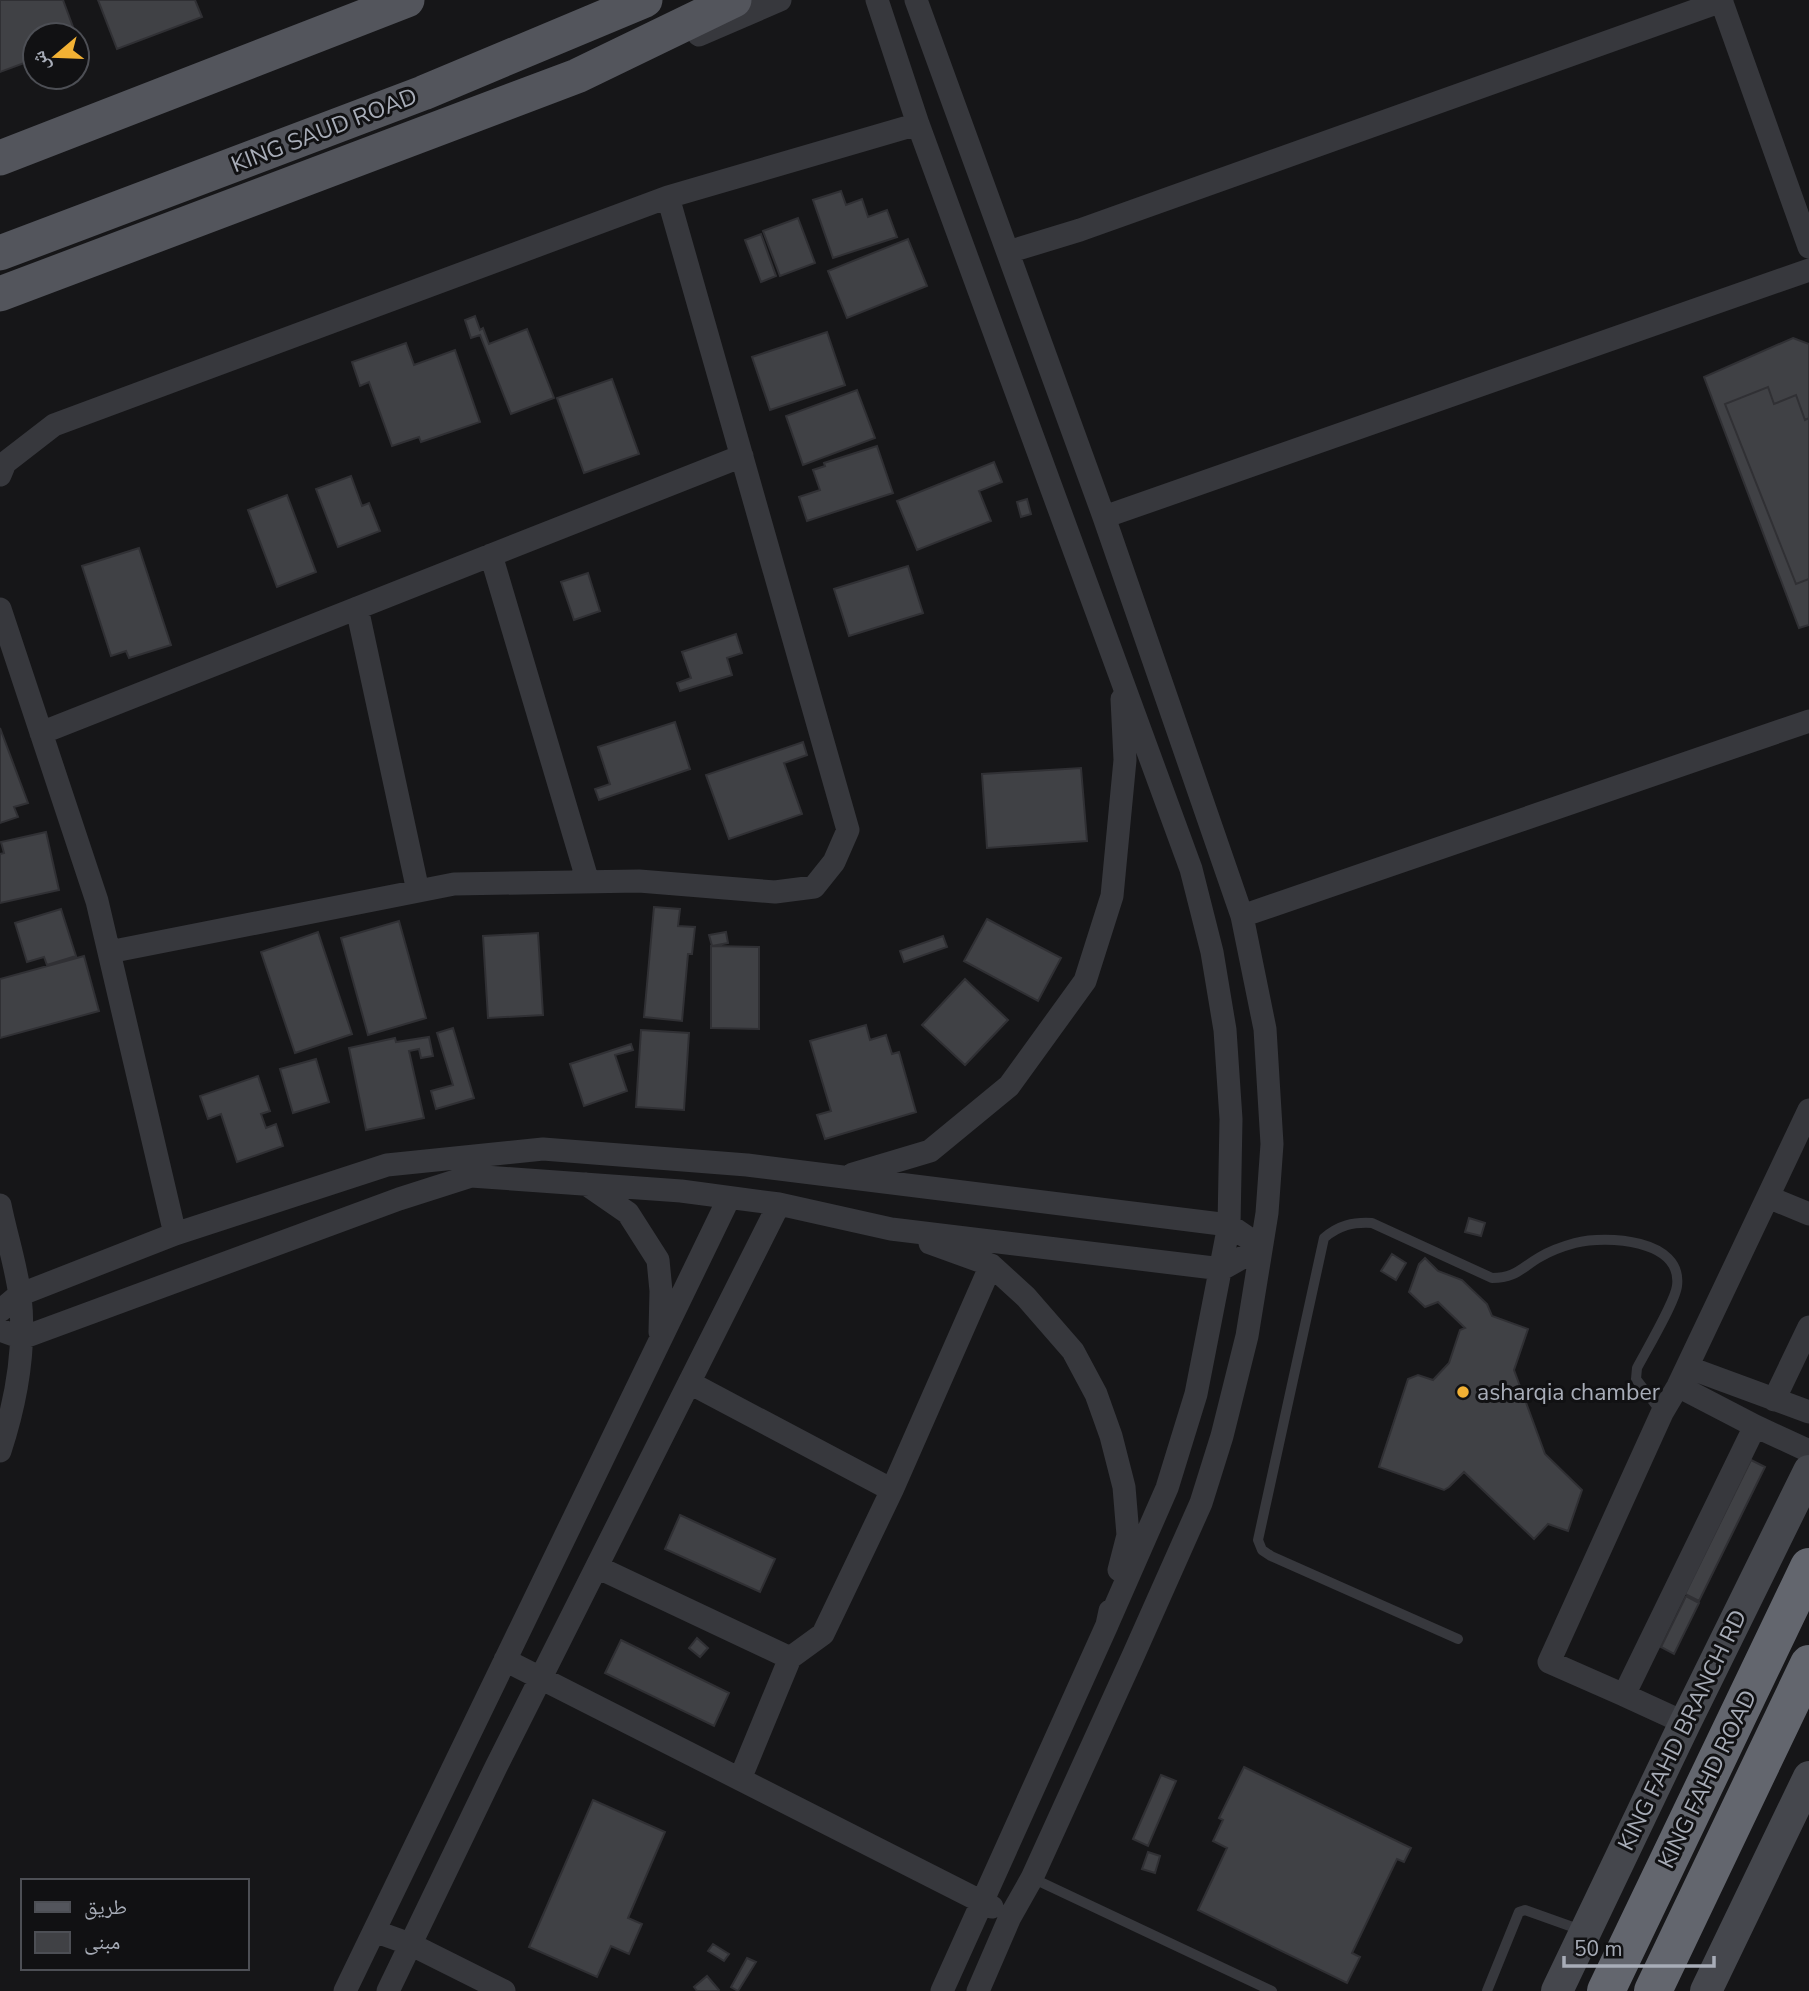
<svg xmlns="http://www.w3.org/2000/svg" width="1809" height="1991" font-family="'Nunito Sans','Noto Naskh Arabic',sans-serif">
<style>
.building{fill:#404145;stroke:#303034;stroke-width:2}
.lines{fill:none;stroke-linecap:round;stroke-linejoin:round}
.service{stroke:#37383d;stroke-width:10}
.minor{stroke:#37383d;stroke-width:23}
.secondary{stroke:#45474d;stroke-width:32}
.primary{stroke:#53555c;stroke-width:35}
.motorway{stroke:#63666e;stroke-width:38}
.poi-dot{fill:#f2b134;stroke:#111113;stroke-width:2.5}
.labels{text-anchor:middle;stroke-width:6;stroke-linejoin:round;paint-order:stroke}
.street-label{font-size:23px;fill:#a8adb8;stroke:#111113}
.poi-label{font-size:23px;fill:#a8adb8;stroke:#111113;text-anchor:start}
</style>
<rect width="100%" height="100%" fill="#161618"/>
<!-- building -->
<path class="building" d="M 0,0 L 63,0 L 76,35 L 35,35 L 35,59 L 0,72 Z
M 98,0 L 195,0 L 202,17 L 117,49 Z
M 841,191 L 846,205 L 862,199 L 868,217 L 887,210 L 897,237 L 833,258 L 813,200 Z
M 798,218 L 815,263 L 780,276 L 763,231 Z
M 761,234 L 776,276 L 761,282 L 745,240 Z
M 908,239 L 927,286 L 847,318 L 828,271 Z
M 475,316 L 480,330 L 483,328 L 489,344 L 527,329 L 554,398 L 511,414 L 480,335 L 471,338 L 465,320 Z
M 827,332 L 845,385 L 770,410 L 752,357 Z
M 1793,338 L 1809,344 L 1809,625 L 1799,628 L 1704,377 Z
M 406,343 L 414,365 L 455,350 L 480,422 L 421,442 L 419,437 L 392,446 L 369,382 L 360,386 L 352,362 Z
M 612,379 L 639,454 L 584,473 L 557,398 Z
M 1768,387 L 1774,404 L 1796,395 L 1805,420 L 1809,418 L 1809,579 L 1796,584 L 1725,404 Z
M 857,390 L 875,438 L 803,465 L 786,416 Z
M 877,446 L 893,493 L 807,521 L 799,497 L 820,490 L 813,470 L 825,466 L 824,463 Z
M 994,462 L 1002,482 L 979,491 L 991,521 L 917,550 L 897,501 Z
M 351,476 L 362,506 L 369,503 L 380,531 L 338,547 L 316,489 Z
M 287,495 L 316,572 L 277,587 L 248,510 Z
M 1027,499 L 1031,514 L 1021,517 L 1017,502 Z
M 139,548 L 171,645 L 129,658 L 126,651 L 111,656 L 82,566 Z
M 908,566 L 923,613 L 849,636 L 834,589 Z
M 588,573 L 600,611 L 574,620 L 561,582 Z
M 736,634 L 742,653 L 727,658 L 732,675 L 680,691 L 677,683 L 691,678 L 682,652 Z
M 675,722 L 690,769 L 599,800 L 595,789 L 610,784 L 598,747 Z
M 0,728 L 28,803 L 14,807 L 18,817 L 0,823 Z
M 803,742 L 807,755 L 784,763 L 802,814 L 729,839 L 706,775 Z
M 1081,768 L 1087,841 L 987,848 L 982,774 Z
M 46,832 L 59,890 L 0,903 L 0,854 L 4,853 L 1,842 Z
M 654,907 L 680,909 L 678,926 L 695,927 L 692,954 L 688,954 L 682,1021 L 644,1017 Z
M 61,909 L 76,956 L 47,965 L 44,957 L 27,962 L 15,923 Z
M 987,919 L 1061,958 L 1038,1001 L 964,961 Z
M 399,921 L 426,1018 L 368,1035 L 341,938 Z
M 318,932 L 352,1034 L 295,1053 L 261,952 Z
M 726,932 L 728,943 L 712,946 L 709,935 Z
M 538,933 L 543,1015 L 488,1018 L 483,936 Z
M 943,936 L 947,947 L 904,962 L 900,951 Z
M 711,946 L 759,947 L 759,1029 L 711,1028 Z
M 84,956 L 99,1011 L 0,1038 L 0,979 Z
M 965,979 L 1008,1020 L 965,1065 L 922,1025 Z
M 866,1025 L 870,1040 L 886,1035 L 892,1054 L 899,1052 L 916,1112 L 825,1139 L 817,1115 L 831,1111 L 810,1041 Z
M 453,1028 L 474,1098 L 436,1109 L 431,1091 L 453,1085 L 437,1033 Z
M 641,1030 L 689,1033 L 684,1110 L 636,1107 Z
M 429,1037 L 433,1056 L 421,1058 L 419,1049 L 409,1051 L 424,1118 L 366,1130 L 349,1048 L 395,1038 L 396,1042 Z
M 631,1044 L 633,1050 L 615,1055 L 627,1091 L 584,1106 L 570,1064 Z
M 316,1059 L 329,1102 L 293,1113 L 280,1069 Z
M 258,1076 L 270,1111 L 261,1114 L 266,1128 L 276,1124 L 283,1146 L 237,1162 L 221,1114 L 208,1119 L 200,1096 Z
M 1469,1218 L 1485,1223 L 1481,1236 L 1465,1232 Z
M 1392,1254 L 1406,1263 L 1396,1280 L 1381,1271 Z
M 1425,1258 L 1438,1271 L 1462,1280 L 1487,1304 L 1492,1316 L 1528,1329 L 1514,1370 L 1545,1454 L 1582,1490 L 1568,1531 L 1548,1524 L 1534,1539 L 1464,1472 L 1449,1487 L 1444,1490 L 1379,1467 L 1408,1379 L 1418,1375 L 1433,1380 L 1449,1363 L 1460,1330 L 1465,1328 L 1438,1302 L 1425,1307 L 1409,1292 L 1419,1264 Z
M 1751,1460 L 1765,1467 L 1699,1601 L 1685,1594 Z
M 680,1515 L 775,1559 L 760,1592 L 665,1549 Z
M 1686,1596 L 1699,1603 L 1674,1654 L 1661,1647 Z
M 697,1638 L 708,1648 L 700,1657 L 689,1648 Z
M 621,1640 L 729,1693 L 714,1726 L 605,1673 Z
M 1244,1767 L 1411,1848 L 1404,1862 L 1397,1859 L 1352,1953 L 1360,1957 L 1347,1983 L 1198,1910 L 1227,1848 L 1213,1841 L 1223,1820 L 1219,1818 Z
M 1161,1775 L 1176,1781 L 1148,1846 L 1133,1839 Z
M 593,1800 L 665,1832 L 628,1918 L 642,1924 L 629,1954 L 611,1946 L 597,1977 L 529,1947 Z
M 1148,1852 L 1160,1856 L 1155,1873 L 1142,1869 Z
M 713,1944 L 729,1954 L 724,1961 L 708,1951 Z
M 747,1958 L 756,1962 L 738,1991 L 731,1987 Z
M 707,1976 L 719,1990 L 718,1991 L 697,1991 L 694,1987 Z"/>
<g class="lines">
<!-- service -->
<path class="service" d="M 1458,1639 L 1271,1556 L 1262,1550 L 1258,1540 L 1324,1238 C 1339,1225 1353,1222 1372,1223 L 1492,1278 C 1516,1278 1521,1268 1540,1257 C 1550,1251 1564,1246 1575,1243 C 1606,1235 1683,1239 1677,1286 C 1675,1302 1646,1351 1637,1368 L 1636,1379 L 1662,1413
M 1032,1878 L 1272,1991
M 1487,1991 L 1519,1912 L 1525,1910 L 1581,1930"/>
<!-- minor -->
<path class="minor" d="M 877,0 L 918,124 L 1191,869 L 1212,952 L 1225,1030 L 1231,1119 L 1229,1225 L 1196,1394 L 1167,1488 L 1107,1625
M 916,0 L 1104,517 L 1242,916 L 1265,1029 L 1272,1144 L 1267,1213 L 1247,1336 L 1222,1436 L 1201,1503 L 1133,1656 L 1032,1878 L 1010,1917 L 978,1991
M 1721,0 L 1809,247
M 699,35 L 780,0
M 1008,252 L 1080,230 L 1722,1
M 0,475 L 5,463 L 54,425 L 668,197 L 918,124
M 1104,517 L 1809,270
M 491,555 L 588,882
M 357,608 L 418,891
M 0,609 L 97,901 L 175,1234
M 41,733 L 742,456
M 1242,916 L 1809,721
M 109,952 L 454,884 L 639,881 L 775,892 L 814,887 L 834,862 L 848,830 L 668,197
M 1809,1110 L 1678,1386 L 1662,1413 L 1549,1662 L 1624,1695 L 1755,1426 L 1809,1451
M 853,1174 L 930,1151 L 1009,1086 L 1085,981 L 1112,896 L 1125,760 L 1122,699
M 586,1184 L 628,1213 L 658,1260 L 661,1291 L 660,1332
M 1768,1197 L 1809,1214
M 0,1205 C 6,1235 16,1265 20,1296 C 26,1348 16,1402 0,1451
M 930,1243 L 991,1265 L 1026,1297 L 1073,1351 L 1096,1394 L 1111,1436 L 1124,1487 L 1128,1535 L 1119,1570
M 0,1311 L 19,1295 L 175,1234 L 387,1165 L 543,1149 L 747,1165 L 1229,1225 L 1261,1247 L 1222,1269 L 891,1229 L 779,1204 L 681,1191 L 471,1176 L 399,1199 L 22,1338 L 0,1330
M 1687,1367 L 1809,1412
M 690,1383 L 892,1490
M 1678,1386 L 1755,1426
M 1774,1400 L 1809,1327
M 597,1567 L 790,1658
M 505,1660 L 992,1907
M 1624,1695 L 1685,1723
M 740,1779 L 790,1658 L 823,1634 L 892,1490 L 991,1265
M 374,1931 L 410,1944 L 504,1991
M 345,1991 L 729,1198
M 388,1991 L 496,1767 L 779,1204
M 942,1991 L 1107,1625 L 1110,1611"/>
<!-- secondary -->
<path class="secondary" d="M 1557,1991 L 1685,1723 L 1809,1471
M 1706,1991 L 1809,1777"/>
<!-- primary -->
<path class="primary" d="M 0,158 L 407,0
M 0,253 L 423,93 L 645,0
M 0,294 L 577,76 L 734,0"/>
<!-- motorway -->
<path class="motorway" d="M 1606,1991 L 1809,1567
M 1653,1991 L 1809,1664"/>
</g>
<!-- markers -->
<circle class="poi-dot" cx="1463" cy="1392" r="7"/>
<g class="labels">
<!-- street labels -->
<g class="street-label">
<text transform="translate(324 130) rotate(-21)" y="8">KING SAUD ROAD</text>
<text transform="translate(1682 1730) rotate(-64)" y="8">KING FAHD BRANCH RD</text>
<text transform="translate(1707 1779) rotate(-64)" y="8">KING FAHD ROAD</text>
</g>
<!-- poi labels -->
<g class="poi-label">
<text x="1477" y="1400">asharqia chamber</text>
</g>
</g>
<!-- legend -->
<rect x="21" y="1879" width="228" height="91" fill="#111113" stroke="#4d4f55" stroke-width="2"/>
<rect x="35" y="1902" width="35" height="10" fill="#53555c" stroke="#4d4f55" stroke-width="2"/>
<text x="84" y="1914" font-size="21" fill="#a8adb8">طريق</text>
<rect x="35" y="1932" width="35" height="21" fill="#404145" stroke="#4d4f55" stroke-width="2"/>
<text x="84" y="1949" font-size="21" fill="#a8adb8">مبنى</text>
<!-- north arrow -->
<g transform="translate(56 56) rotate(251)"><circle r="33" fill="#111113" stroke="#4d4f55" stroke-width="2"/>
<path d="M0-5L12 26L0 18L-12 26Z" fill="#f2b134"/>
<text y="-10" font-size="19" font-weight="bold" text-anchor="middle" fill="#a8adb8">ش</text>
</g>
<!-- scale -->
<path d="M1564 1956v10h150v-10" fill="none" stroke="#a8adb8" stroke-width="3.5"/>
<text x="1574" y="1956" font-size="21" fill="#a8adb8" stroke="#111113" stroke-width="5" paint-order="stroke">50 m</text>
</svg>
